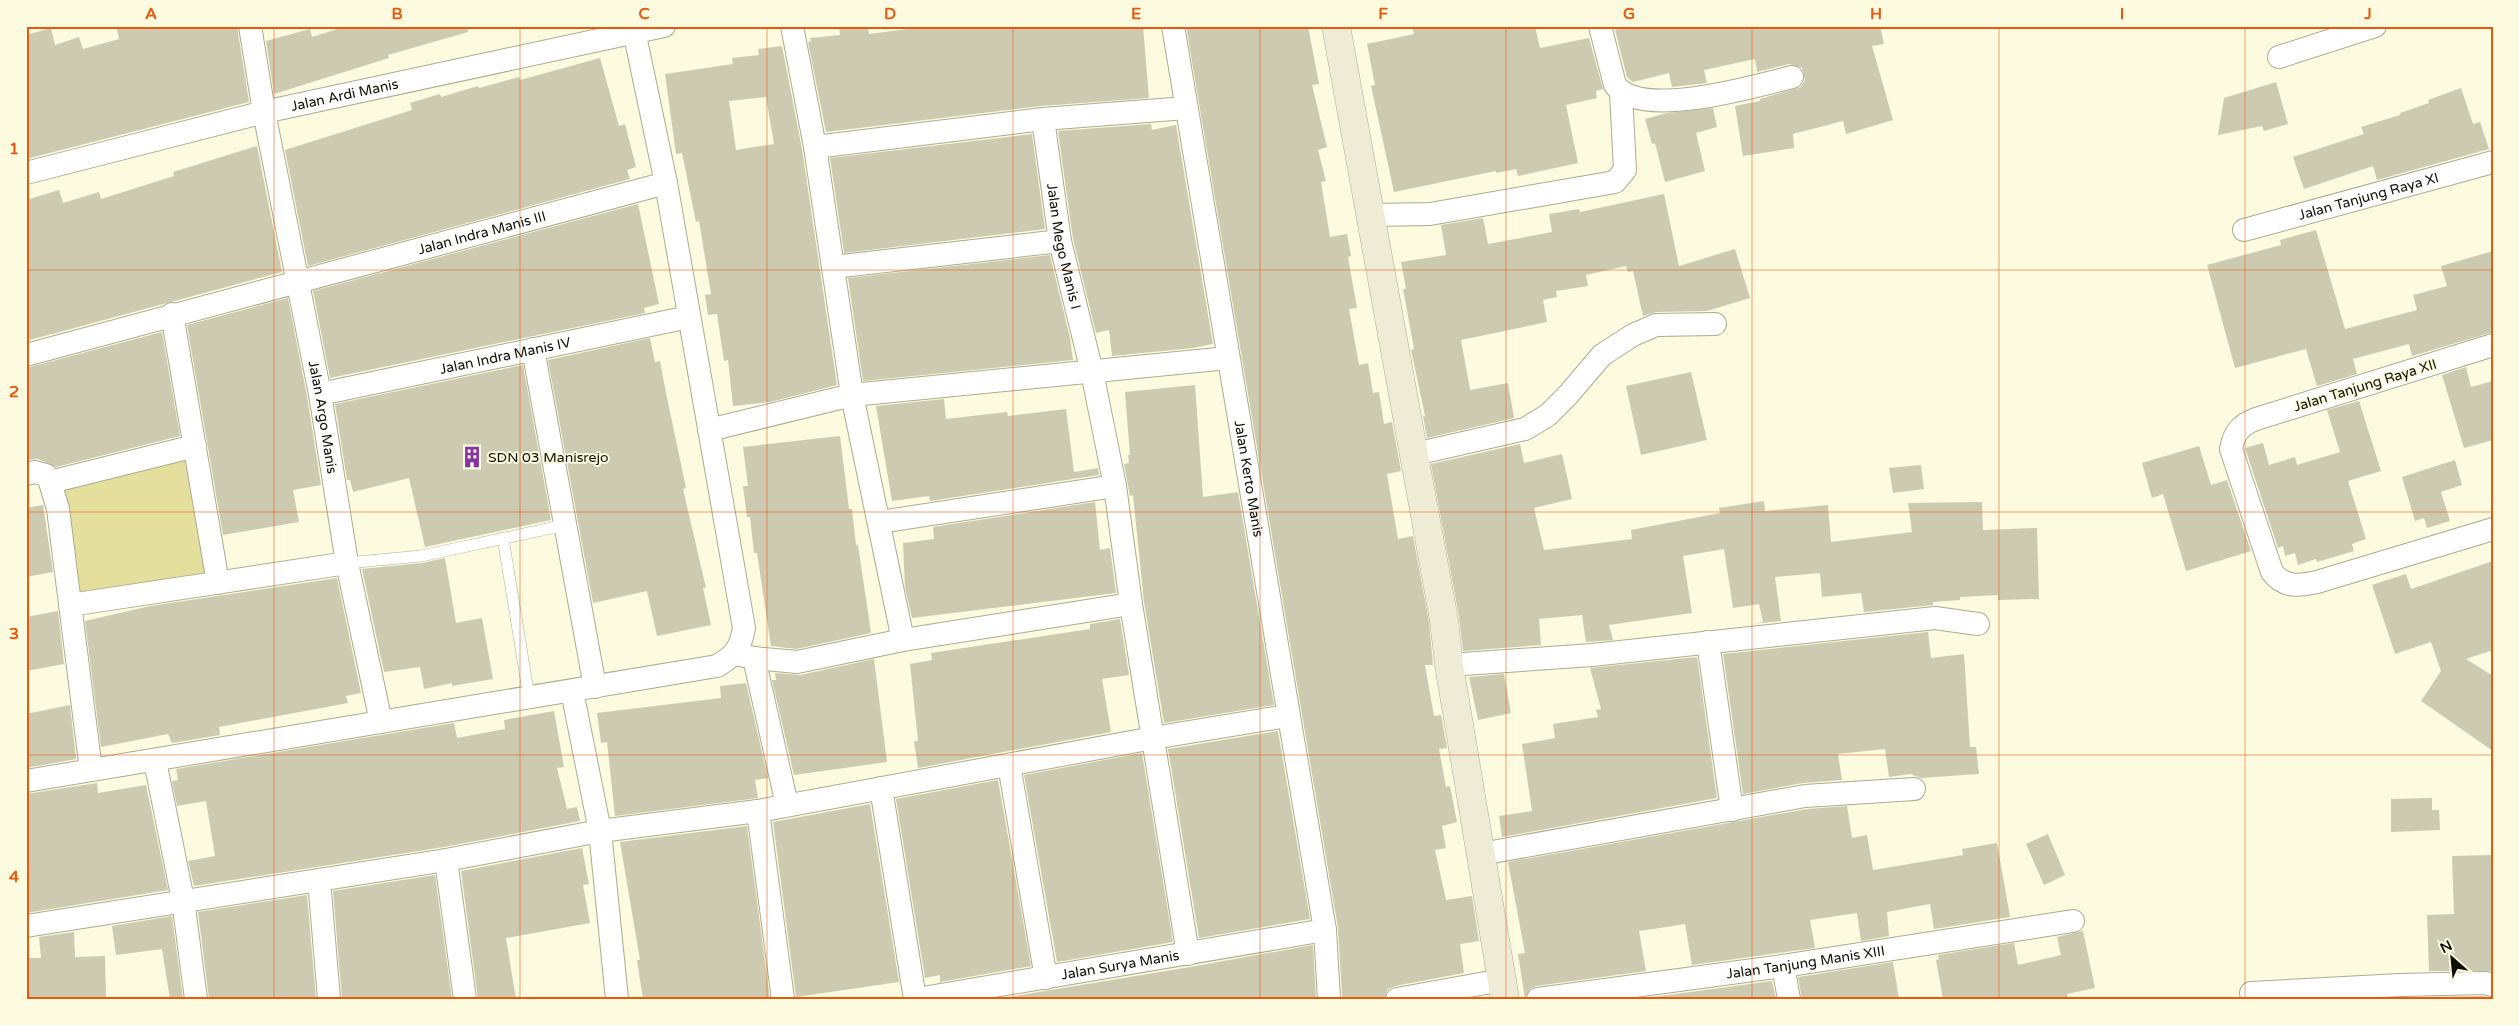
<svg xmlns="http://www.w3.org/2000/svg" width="2519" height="1025" font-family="'Varela Round',sans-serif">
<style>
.green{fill:#e4df9d}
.building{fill:#cccab0;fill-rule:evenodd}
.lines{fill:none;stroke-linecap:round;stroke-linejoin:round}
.lane-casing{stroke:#acab91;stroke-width:12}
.street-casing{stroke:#acab91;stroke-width:24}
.secondary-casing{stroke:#acab91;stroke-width:29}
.lane{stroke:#fff;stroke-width:11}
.street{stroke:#fff;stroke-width:22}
.secondary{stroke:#eeecd6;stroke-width:28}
.grid{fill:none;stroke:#e8590c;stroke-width:1;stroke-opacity:0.55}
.labels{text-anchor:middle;stroke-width:4;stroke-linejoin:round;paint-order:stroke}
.street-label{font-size:14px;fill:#0e0e05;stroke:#fcfbdf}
.poi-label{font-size:14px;fill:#0e0e05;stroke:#fcfbdf;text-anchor:start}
.neatline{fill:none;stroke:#e8590c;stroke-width:2}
.grid-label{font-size:16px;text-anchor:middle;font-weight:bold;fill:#e8590c}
</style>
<rect width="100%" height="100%" fill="#fcfbdf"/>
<!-- green -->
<path class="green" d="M 189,452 L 212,573 L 75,598 L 57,485 Z"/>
<!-- building -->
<path class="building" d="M 116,26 L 237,26 L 249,102 L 26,159 L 26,35 L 51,28 L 55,45 L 79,37 L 83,49 L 119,39 Z
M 347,26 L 467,26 L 468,32 L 388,55 L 389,58 L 274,94 L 266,41 L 310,29 L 312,37 Z
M 839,26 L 868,26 L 869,34 L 932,26 L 1143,26 L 1149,98 L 1041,106 L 826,132 L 808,42 L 811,41 L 810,38 L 840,35 Z
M 1186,26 L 1308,26 L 1319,84 L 1312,85 L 1327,147 L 1318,150 L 1326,181 L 1321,182 L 1330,237 L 1347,234 L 1351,256 L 1348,257 L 1357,308 L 1349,309 L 1359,365 L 1368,363 L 1373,393 L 1379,392 L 1384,424 L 1392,422 L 1401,471 L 1387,474 L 1398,539 L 1413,536 L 1429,622 L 1433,665 L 1425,665 L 1434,716 L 1441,715 L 1447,748 L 1439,749 L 1446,787 L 1450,786 L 1457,822 L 1442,826 L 1446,848 L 1435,850 L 1446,900 L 1472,896 L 1479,941 L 1460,944 L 1464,973 L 1395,986 L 1388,989 L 1384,999 L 1343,999 L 1342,995 L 1338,928 Z
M 1412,26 L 1535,26 L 1540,48 L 1589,38 L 1603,89 L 1596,91 L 1597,98 L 1566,105 L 1578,163 L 1518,176 L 1516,169 L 1496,173 L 1496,171 L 1394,192 L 1371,86 L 1375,85 L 1367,44 L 1414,34 Z
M 1630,26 L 1880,26 L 1884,44 L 1872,46 L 1893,120 L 1846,134 L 1843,121 L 1793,134 L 1794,148 L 1743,156 L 1735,106 L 1760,101 L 1760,99 L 1801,87 L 1805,80 L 1802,68 L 1789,64 L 1757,72 L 1755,59 L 1704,70 L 1707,83 L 1672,87 L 1669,73 L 1633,82 L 1627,77 L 1615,30 Z
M 782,46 L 802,149 L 837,385 L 770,402 L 733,406 L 728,360 L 724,361 L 717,314 L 708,315 L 705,295 L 711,294 L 699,221 L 696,222 L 682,153 L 676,154 L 665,74 L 733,64 L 732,58 L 759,55 L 758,49 ZM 766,97 L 774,144 L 736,150 L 729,101 Z
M 600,58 L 619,126 L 625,124 L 636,167 L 627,170 L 630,179 L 308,266 L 285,150 L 412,110 L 410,103 L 440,94 L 441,97 L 478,86 L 479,88 L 519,77 L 520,80 Z
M 2276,82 L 2288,124 L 2264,131 L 2262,126 L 2218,135 L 2224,98 Z
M 2461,88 L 2473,124 L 2480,122 L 2489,149 L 2377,180 L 2373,166 L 2304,189 L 2293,157 L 2364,134 L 2361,127 L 2400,115 L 2400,113 L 2429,103 L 2428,100 Z
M 1713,108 L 1717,127 L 1696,133 L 1705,171 L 1665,182 L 1655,143 L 1652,144 L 1645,119 L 1667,113 Z
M 1151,124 L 1152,130 L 1176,125 L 1213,344 L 1193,348 L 1112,356 L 1109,330 L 1096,333 L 1073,239 L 1058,131 Z
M 1032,134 L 1045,229 L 844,253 L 830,158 Z
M 257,146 L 282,272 L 26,341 L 26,200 L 59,190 L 63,203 L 99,192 L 101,199 L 174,176 L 173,172 Z
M 1664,194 L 1679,266 L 1735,249 L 1750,298 L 1707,311 L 1656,312 L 1643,316 L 1633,271 L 1628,272 L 1626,266 L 1586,275 L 1588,286 L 1556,291 L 1557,297 L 1543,300 L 1547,322 L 1461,340 L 1470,390 L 1508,383 L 1514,418 L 1427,438 L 1423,416 L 1425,416 L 1411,350 L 1414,349 L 1403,289 L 1406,289 L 1401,262 L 1446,255 L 1441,225 L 1483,218 L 1488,244 L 1552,232 L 1549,214 L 1579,209 L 1580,212 Z
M 638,204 L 659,304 L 644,308 L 645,313 L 330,378 L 313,291 Z
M 2316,230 L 2345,329 L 2417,310 L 2413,295 L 2447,286 L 2441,266 L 2493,251 L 2493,332 L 2412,356 L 2409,344 L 2353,359 L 2357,374 L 2317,386 L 2306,349 L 2235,368 L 2207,265 L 2281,245 L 2280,240 Z
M 1050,255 L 1070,338 L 1073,360 L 863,381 L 848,278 Z
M 288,298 L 307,396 L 321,485 L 293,490 L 299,522 L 223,535 L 187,325 Z
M 162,332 L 180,436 L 56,467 L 38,459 L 26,460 L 26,368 Z
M 650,338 L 655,362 L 660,361 L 666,393 L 686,488 L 683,489 L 706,588 L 703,588 L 711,625 L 657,636 L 647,591 L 593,603 L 548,360 Z
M 523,365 L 551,520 L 425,547 L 409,478 L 353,492 L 350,480 L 347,480 L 335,404 Z
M 2466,367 L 2471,387 L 2493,381 L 2493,440 L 2464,448 L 2442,375 Z
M 1691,372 L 1707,440 L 1641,455 L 1626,386 Z
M 1195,385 L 1203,497 L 1238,492 L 1274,705 L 1164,723 L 1144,602 L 1133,495 L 1130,496 L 1124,464 L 1129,463 L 1128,455 L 1130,455 L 1125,392 Z
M 944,399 L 946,419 L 1007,412 L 1008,416 L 1066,409 L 1074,472 L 1098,468 L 1099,475 L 930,501 L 929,496 L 892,501 L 876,406 Z
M 2359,401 L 2381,471 L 2348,481 L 2366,539 L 2352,544 L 2354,551 L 2317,562 L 2316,559 L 2298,565 L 2295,553 L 2285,556 L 2283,546 L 2278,548 L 2245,448 L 2263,443 L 2269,465 L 2295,457 L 2297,465 L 2340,452 L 2327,410 Z
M 840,436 L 849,509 L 852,509 L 856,545 L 858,545 L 871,633 L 796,649 L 771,646 L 757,553 L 754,553 L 750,517 L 747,517 L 743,486 L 748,486 L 743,447 Z
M 1520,444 L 1524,463 L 1562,454 L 1572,499 L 1534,508 L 1544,550 L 1632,539 L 1631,530 L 1720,513 L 1719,508 L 1764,501 L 1765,511 L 1828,505 L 1831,542 L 1912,532 L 1908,503 L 1982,502 L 1983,530 L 2037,528 L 2039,599 L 1998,600 L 1998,595 L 1960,597 L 1960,600 L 1933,602 L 1933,605 L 1864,612 L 1861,593 L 1822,597 L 1820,573 L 1775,577 L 1781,621 L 1753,624 L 1763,622 L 1759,604 L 1733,608 L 1724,549 L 1683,556 L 1692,613 L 1609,625 L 1613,640 L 1586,642 L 1582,615 L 1539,619 L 1541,645 L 1463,651 L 1459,617 L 1431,464 Z
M 2199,446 L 2211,485 L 2227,480 L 2251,551 L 2186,571 L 2163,494 L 2152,498 L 2142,463 Z
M 2455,460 L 2462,485 L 2441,492 L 2450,521 L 2427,528 L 2424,518 L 2415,521 L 2402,477 Z
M 1921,465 L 1924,489 L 1893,493 L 1889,468 Z
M 1095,502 L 1100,550 L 1110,548 L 1116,593 L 912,618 L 905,587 L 903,543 L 934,539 L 933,527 Z
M 43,505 L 53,572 L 26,577 L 26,508 Z
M 445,558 L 456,623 L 482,618 L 493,679 L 452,686 L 452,683 L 424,689 L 420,667 L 384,672 L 362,569 L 422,563 Z
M 2493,561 L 2493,650 L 2466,659 L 2493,676 L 2493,751 L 2421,701 L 2441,671 L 2431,642 L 2395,654 L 2372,585 L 2406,574 L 2411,589 Z
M 337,578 L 361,693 L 346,696 L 348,703 L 219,727 L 220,735 L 172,743 L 168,734 L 101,747 L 85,621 L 150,606 Z
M 58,611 L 64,664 L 26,671 L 26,617 Z
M 1120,619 L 1129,675 L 1102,679 L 1111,732 L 918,768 L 914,741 L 918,741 L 910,664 L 932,660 L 931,653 L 1090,629 L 1090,624 Z
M 1928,632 L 1931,658 L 1964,654 L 1970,747 L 1976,747 L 1979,774 L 1921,778 L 1910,774 L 1889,777 L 1885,749 L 1838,754 L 1842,780 L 1803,783 L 1743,794 L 1723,654 Z
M 1697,657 L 1717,798 L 1502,837 L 1499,816 L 1532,811 L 1522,744 L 1555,738 L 1553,724 L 1598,717 L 1596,710 L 1601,709 L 1590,668 Z
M 874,659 L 887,762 L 794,775 L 772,680 L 776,680 L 775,673 L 800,675 Z
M 1504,674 L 1511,713 L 1478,720 L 1469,677 Z
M 746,683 L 768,778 L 755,780 L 758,798 L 615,816 L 607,742 L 601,743 L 597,713 L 721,698 L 720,686 Z
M 70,705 L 76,759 L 26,768 L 26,714 Z
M 554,711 L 564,767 L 557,768 L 567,809 L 577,807 L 580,821 L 444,847 L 194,886 L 188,861 L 215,856 L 206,801 L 177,806 L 172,781 L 178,780 L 176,769 L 454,723 L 457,738 L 505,729 L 504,720 Z
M 1278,731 L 1310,919 L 1199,938 L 1168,749 Z
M 1142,753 L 1173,942 L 1057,962 L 1024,775 Z
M 998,780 L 1031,966 L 940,982 L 940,975 L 925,978 L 896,799 Z
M 97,783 L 98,793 L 146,785 L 168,890 L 26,913 L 26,794 Z
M 2432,798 L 2432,810 L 2439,810 L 2440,830 L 2391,832 L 2391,799 Z
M 870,804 L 899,982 L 796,997 L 773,822 Z
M 1847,806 L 1852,838 L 1867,835 L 1873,870 L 1963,855 L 1962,849 L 1997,843 L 2010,917 L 1934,929 L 1930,904 L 1887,912 L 1889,936 L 1861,941 L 1857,913 L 1810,920 L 1815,948 L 1692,965 L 1685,924 L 1660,928 L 1639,931 L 1646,971 L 1536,986 L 1530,989 L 1525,999 L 1518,954 L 1525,953 L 1508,862 L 1807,809 Z
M 747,826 L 770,999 L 643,999 L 637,960 L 640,960 L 620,842 Z
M 2048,834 L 2065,875 L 2044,885 L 2026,844 Z
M 582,848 L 589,884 L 583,885 L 590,923 L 506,938 L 516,999 L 478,999 L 461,871 Z
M 2493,855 L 2493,971 L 2429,971 L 2427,915 L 2454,914 L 2452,856 Z
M 435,875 L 452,999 L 342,999 L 333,891 Z
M 307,895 L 316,999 L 209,999 L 198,912 Z
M 172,916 L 183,999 L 170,999 L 162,949 L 116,955 L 112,926 Z
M 2083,931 L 2095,988 L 2067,994 L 2068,999 L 1943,999 L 1936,960 L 1939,959 L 1938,955 L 2014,943 L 2018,965 L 2061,955 L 2057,937 Z
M 74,932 L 75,957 L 105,956 L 106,999 L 26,999 L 26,958 L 41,958 L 39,937 Z
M 1313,945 L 1316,999 L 997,999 L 1190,967 Z
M 1893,962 L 1899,999 L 1802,999 L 1798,977 Z
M 1772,981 L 1776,999 L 1638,999 Z
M 2484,996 L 2493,999 L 2430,999 L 2429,997 Z"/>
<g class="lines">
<!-- lane casing -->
<g class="lane-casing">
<path id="lane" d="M 503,538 L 529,697
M 347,563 L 421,556 L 565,525"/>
</g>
<!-- street casing -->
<g class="street-casing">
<g id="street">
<path id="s1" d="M 250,26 L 264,112 L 320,394 L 347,563 L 381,722"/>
<path d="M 792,26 L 815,147 L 852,395 L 903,640"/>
<path id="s2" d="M 1173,26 L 1325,930 L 1329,999"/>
<path d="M 1600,26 L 1615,85 C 1641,120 1755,86 1792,77"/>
<path d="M 2279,57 L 2375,26"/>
<path id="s3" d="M 1043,119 L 1060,241 L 1092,372 L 1115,486 L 1131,604 L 1188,954"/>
<path d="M 815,147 L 1043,119 L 1186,108"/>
<path id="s4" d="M 26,173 L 264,112 L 664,26"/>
<path d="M 1371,215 L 1430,214 L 1615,182 L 1625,170 L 1621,93"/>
<path id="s5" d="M 2244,230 L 2493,162"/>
<path d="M 833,267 L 1060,241"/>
<path d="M 172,314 L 218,583"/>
<path d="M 2493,345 L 2256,419 C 2240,425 2234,433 2231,449 L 2272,572 C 2284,588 2299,586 2317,582 L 2493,529"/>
<path d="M 533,349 L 595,687"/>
<path id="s6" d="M 26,355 L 666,183"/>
<path id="s7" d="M 320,394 L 689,317"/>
<path d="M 709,430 L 852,395 L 1228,358"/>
<path d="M 1415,454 L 1525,429 L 1548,415 L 1568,395 L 1602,355 L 1633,335 L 1656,325 L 1715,324"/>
<path d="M 26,474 L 35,472 L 46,475 L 50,482 L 58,509 L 91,770"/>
<path d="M 50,482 L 195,446"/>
<path d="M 880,522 L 1115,486"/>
<path d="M 70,605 L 347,563"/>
<path d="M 1708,642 L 1732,810"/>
<path d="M 740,655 L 754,658 L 787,805"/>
<path d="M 754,658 L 797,662 L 903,640 L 1131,604"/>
<path d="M 1449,665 L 1592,655 L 1935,618 L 1978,624"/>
<path d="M 572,691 L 600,831 L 617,999"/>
<path d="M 155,761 L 183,900 L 196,999"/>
<path d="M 1009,765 L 1046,978"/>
<path d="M 26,781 L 717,666 C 735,655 740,650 744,628 L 666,183 L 633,26"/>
<path d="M 881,788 L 915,999"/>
<path d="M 758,811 L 783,999"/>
<path d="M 1481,854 L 1805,796 L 1914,789"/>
<path d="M 446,860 L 465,999"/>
<path d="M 319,880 L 329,999"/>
<path d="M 26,926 L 446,860 L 600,831 L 758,811 L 1153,738 L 1287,716"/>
<path d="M 1783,966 L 1789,999"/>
<path d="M 2251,993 L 2400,985 L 2485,983 L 2493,985"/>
<path id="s8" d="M 917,999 L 1325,930"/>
<path d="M 1397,999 L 1502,980"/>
<path id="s9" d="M 1538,999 L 1783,966 L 2073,921"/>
</g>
</g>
<!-- secondary casing -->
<g class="secondary-casing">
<path id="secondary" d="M 1336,26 L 1444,620 L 1449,665 L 1505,999"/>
</g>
<!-- lane -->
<use href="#lane" class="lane"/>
<!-- street -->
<use href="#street" class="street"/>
<!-- secondary -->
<use href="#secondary" class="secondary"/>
</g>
<!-- grid -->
<path class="grid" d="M 274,26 L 274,999M 520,26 L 520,999M 767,26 L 767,999M 1013,26 L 1013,999M 1260,26 L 1260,999M 1506,26 L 1506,999M 1752,26 L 1752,999M 1999,26 L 1999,999M 2245,26 L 2245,999M 26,270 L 2493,270M 26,512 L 2493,512M 26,755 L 2493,755"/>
<!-- icons -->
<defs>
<g id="building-bare" transform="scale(1.725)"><path d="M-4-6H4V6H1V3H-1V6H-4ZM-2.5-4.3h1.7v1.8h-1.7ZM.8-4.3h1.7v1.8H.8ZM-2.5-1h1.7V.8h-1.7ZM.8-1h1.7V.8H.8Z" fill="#8333a3" stroke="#fcfbdf" stroke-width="2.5" paint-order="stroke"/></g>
</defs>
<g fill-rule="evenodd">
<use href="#building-bare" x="472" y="457"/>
</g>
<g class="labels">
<!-- street labels -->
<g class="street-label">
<text dy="5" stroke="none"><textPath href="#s4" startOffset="328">Jalan Ardi Manis</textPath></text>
<text dy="5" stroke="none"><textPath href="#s5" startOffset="129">Jalan Tanjung Raya XI</textPath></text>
<text dy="5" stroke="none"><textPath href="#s6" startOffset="472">Jalan Indra Manis III</textPath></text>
<text dy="5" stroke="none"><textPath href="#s3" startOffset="129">Jalan Mego Manis I</textPath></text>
<text dy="5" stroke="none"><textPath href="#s7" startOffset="189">Jalan Indra Manis IV</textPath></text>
<text transform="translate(2365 385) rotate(-17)" y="5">Jalan Tanjung Raya XII</text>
<text dy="5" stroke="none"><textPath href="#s1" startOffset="398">Jalan Argo Manis</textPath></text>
<text dy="5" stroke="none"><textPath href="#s2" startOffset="459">Jalan Kerto Manis</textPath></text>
<text dy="5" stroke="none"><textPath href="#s9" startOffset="270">Jalan Tanjung Manis XIII</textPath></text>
<text dy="5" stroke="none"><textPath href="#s8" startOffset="206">Jalan Surya Manis</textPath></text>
</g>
<!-- poi labels -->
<g class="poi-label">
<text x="488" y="462">SDN 03 Manisrejo</text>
</g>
</g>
<!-- border -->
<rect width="2519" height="1025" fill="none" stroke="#fcfbdf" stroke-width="55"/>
<!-- north arrow -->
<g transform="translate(2452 958) rotate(333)" stroke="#fcfbdf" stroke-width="4" paint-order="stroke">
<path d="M0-4L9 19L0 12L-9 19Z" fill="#0e0e05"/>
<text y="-8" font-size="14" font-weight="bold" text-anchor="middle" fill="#0e0e05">N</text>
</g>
<rect x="28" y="28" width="2464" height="970" class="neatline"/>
<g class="grid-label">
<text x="151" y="19">A</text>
<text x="397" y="19">B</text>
<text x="644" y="19">C</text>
<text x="890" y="19">D</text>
<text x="1136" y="19">E</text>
<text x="1383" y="19">F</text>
<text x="1629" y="19">G</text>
<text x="1876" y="19">H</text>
<text x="2122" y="19">I</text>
<text x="2368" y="19">J</text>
<text x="14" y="154">1</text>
<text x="14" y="397">2</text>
<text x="14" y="639">3</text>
<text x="14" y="882">4</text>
</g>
</svg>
